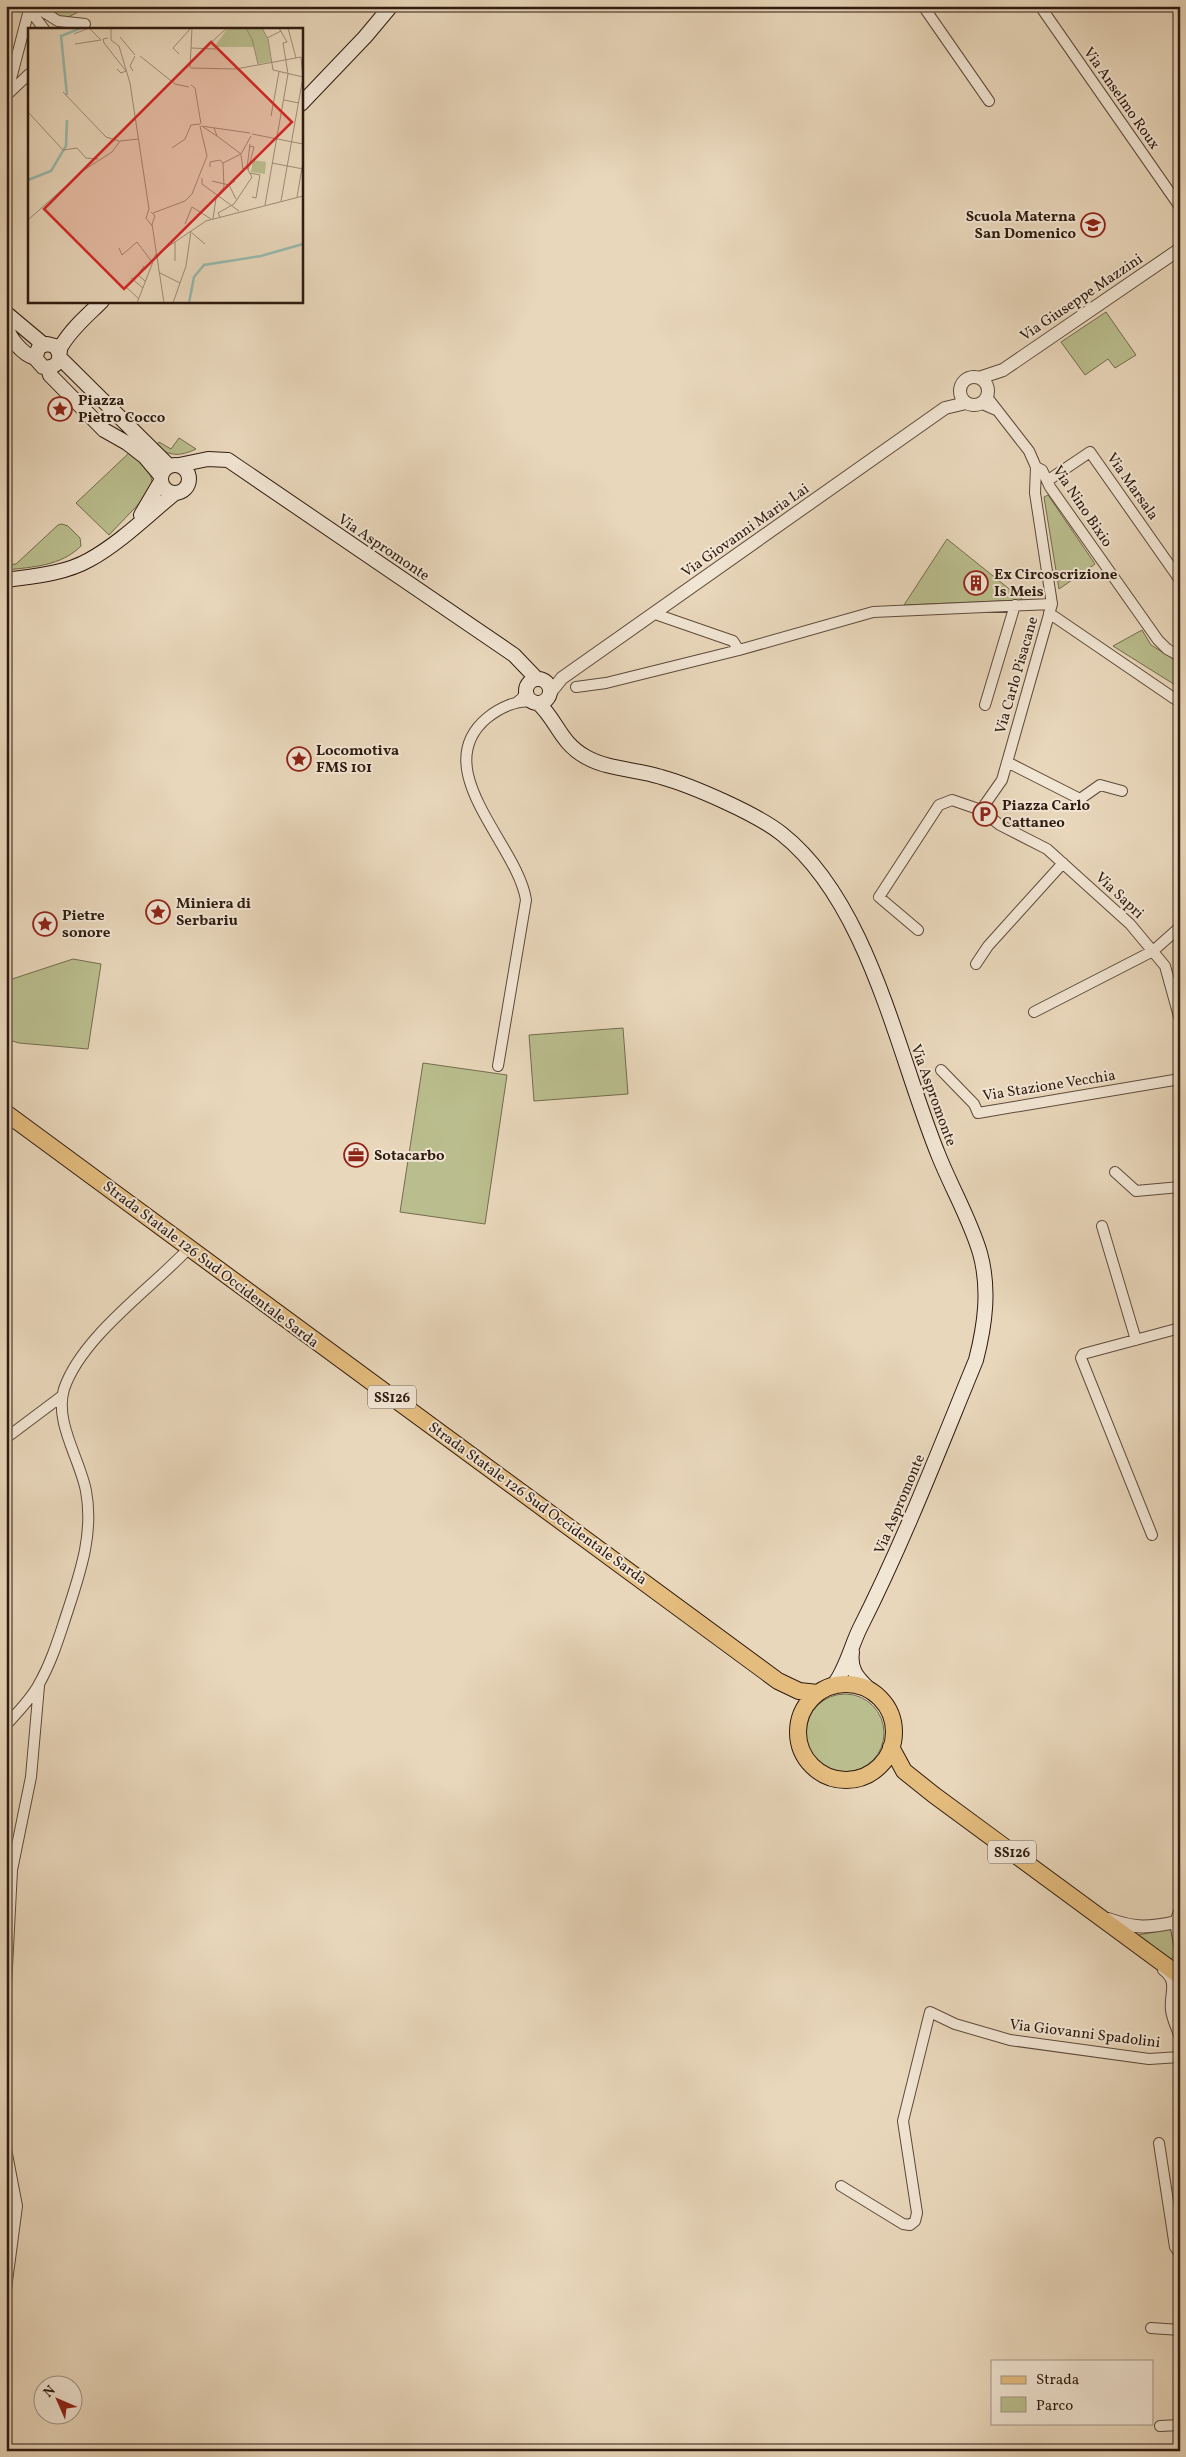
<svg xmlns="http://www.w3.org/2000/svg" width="1186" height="2457" font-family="Vollkorn,serif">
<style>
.green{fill:#babd8d;stroke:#746c4e}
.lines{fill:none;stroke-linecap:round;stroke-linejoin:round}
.minor-casing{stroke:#5e4a3b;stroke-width:12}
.tertiary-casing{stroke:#5e4a3b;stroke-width:14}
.secondary-casing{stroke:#2f1b10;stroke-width:16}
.primary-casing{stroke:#2f1b10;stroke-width:18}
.minor{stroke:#f1e5d3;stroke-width:10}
.tertiary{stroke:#f1e5d3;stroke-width:12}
.secondary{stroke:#f1e5d3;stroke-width:14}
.primary{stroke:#e4bc7e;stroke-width:16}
.labels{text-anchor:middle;stroke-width:4;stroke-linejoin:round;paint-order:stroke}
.shield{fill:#f1e5d3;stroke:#69584a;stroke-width:1}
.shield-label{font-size:14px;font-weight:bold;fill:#2f1b10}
.street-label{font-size:15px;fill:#2f1b10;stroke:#f1e5d3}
.poi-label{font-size:15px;font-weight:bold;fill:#2f1b10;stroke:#f1e5d3;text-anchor:start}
.inset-river{fill:none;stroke:#97baae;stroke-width:2.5}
.inset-road{fill:none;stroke:#9f8c77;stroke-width:1}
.view{fill:#d62828;fill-opacity:0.15;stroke:#d62828;stroke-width:2.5}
.inset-edge{fill:none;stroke:#2f1b10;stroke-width:2.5}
</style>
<rect width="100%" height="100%" fill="#e9d7bb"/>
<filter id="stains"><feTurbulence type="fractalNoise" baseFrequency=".004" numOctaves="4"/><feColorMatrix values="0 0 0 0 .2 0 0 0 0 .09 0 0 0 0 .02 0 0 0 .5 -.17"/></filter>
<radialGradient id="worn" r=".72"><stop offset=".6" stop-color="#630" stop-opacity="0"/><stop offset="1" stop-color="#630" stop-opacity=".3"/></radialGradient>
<!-- green -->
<path class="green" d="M 46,6 L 91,6 L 64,19 Z
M 1106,312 L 1136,355 L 1115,368 L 1108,359 L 1085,375 L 1061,342 Z
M 179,438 L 196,449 C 179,457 170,456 155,446 L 159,442 L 171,449 Z
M 129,453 C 142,463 154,471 152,490 L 109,535 L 76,503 Z
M 1048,495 L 1095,564 L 1059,589 L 1044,497 Z
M 62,524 L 68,526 L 80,538 L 81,546 C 61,566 33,567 6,570 L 6,565 L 16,564 L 58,525 Z
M 947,539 L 1023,600 L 904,605 Z
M 1142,630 L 1151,645 L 1180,663 L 1180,688 L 1113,646 Z
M 73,959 L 101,964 L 88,1049 L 19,1043 L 6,1039 L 6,981 Z
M 623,1028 L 628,1094 L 534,1101 L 529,1035 Z
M 423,1063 L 507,1075 L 485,1224 L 400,1212 Z
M806 1733a39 39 0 1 1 78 0a39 39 0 1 1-78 0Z
M 1173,1928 L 1176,1955 L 1171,1959 L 1138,1935 Z"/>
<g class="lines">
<!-- minor casing -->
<g class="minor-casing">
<path id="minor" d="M 31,6 L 32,13 L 44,29
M 34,6 L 58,21 L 85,24
M 923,6 L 989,101
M 1040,6 L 1180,207
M 7,94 L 30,6
M 8,94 L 29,74
M 987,397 L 1029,451 L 1036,467 L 1035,493 L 1052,604 L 1002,780 L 981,810 L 1000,825 L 1047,849 L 1130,924 L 1165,966 L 1180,1020
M 980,403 L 996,410
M 1036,467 L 1042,470 L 1050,487 L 1158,640 L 1167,649 L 1180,656
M 1047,481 L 1090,452 L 1180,580
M 656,612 L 658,615 L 733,641 L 739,650 L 873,612 L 1052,604
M 1049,613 L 1175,699 L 1180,699
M 576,687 L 606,683 L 739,650
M 516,703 L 522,698 L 526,691
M 985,705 L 1015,605
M 1007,762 L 1080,799 L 1100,785 L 1122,791
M 918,930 L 879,897 L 939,805 L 952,800 L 981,810
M 976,964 L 988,946 L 1063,863
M 1034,1012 L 1153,951 L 1180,927
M 498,1066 L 526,900 C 518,845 426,769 487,718 C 499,708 518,699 533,702
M 941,1070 L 974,1104 L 978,1113 L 1180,1079
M 1115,1172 L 1136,1191 L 1180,1187
M 1102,1226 L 1136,1340
M 6,1438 L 62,1396
M 1152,1535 L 1081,1358 L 1083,1354 L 1180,1328
M 6,1725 C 18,1712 31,1699 39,1684 C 52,1661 59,1637 67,1613 C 80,1573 94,1534 86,1491 C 80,1459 54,1422 64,1389 C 82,1336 152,1288 189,1248
M 1163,1970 C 1179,1982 1169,1993 1171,2010 C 1172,2019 1177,2029 1180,2037
M 6,1987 L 12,1870 L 31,1777 L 39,1686
M 1159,2143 L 1175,2247 L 1180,2254
M 6,2149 L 17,2206 L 6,2289
M 841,2186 L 903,2224 L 910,2225 L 915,2221 L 917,2213 L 903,2121 L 930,2012 L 955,2024 L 1010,2040 L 1149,2059 L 1180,2057
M 1151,2328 L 1180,2330
M 1160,2426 L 1180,2425"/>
</g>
<!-- tertiary casing -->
<g class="tertiary-casing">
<path id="tertiary" d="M960 391a14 14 0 1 1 28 0a14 14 0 1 1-28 0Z
M 979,378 L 1003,370 L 1180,249
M 550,693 L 562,678 L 945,408 L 966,403
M 1180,1912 L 1176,1922 L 1180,1944
M 1108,1919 C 1136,1929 1148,1928 1176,1922"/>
</g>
<!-- secondary casing -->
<g class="secondary-casing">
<path id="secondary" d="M 301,104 L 365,37 L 391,6
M 6,313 L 43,344
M 6,325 C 9,338 22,354 35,358
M 59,353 L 55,346 L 47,344 L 39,347 L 35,358 L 43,367 C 48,368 53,368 57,363 C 61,358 58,350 62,345 C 72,328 88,315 102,301
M 59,357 L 169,466
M 48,368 L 50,375 L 104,430 L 127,443 L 145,457 L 161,476
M161 479a14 14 0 1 1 28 0a14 14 0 1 1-28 0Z
M 179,465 L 208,459 L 228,460 L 514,655 L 537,679
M 141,515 L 161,481
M 6,580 C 34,576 64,574 89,560 C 120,543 147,516 175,493
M526 691a12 12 0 1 1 24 0a12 12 0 1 1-24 0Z
M 538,703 C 557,720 560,743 586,757 C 609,770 637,769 661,777 C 693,786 757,814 782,834 C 869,903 897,1053 938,1154 C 951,1187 970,1219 980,1253 C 990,1289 985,1325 976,1360 C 939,1450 904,1541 860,1628 C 851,1646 846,1670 833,1686
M 852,1652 C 849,1672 860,1680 873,1693"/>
</g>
<!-- primary casing -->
<g class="primary-casing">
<path id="primary" d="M 6,1113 L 778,1681 L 799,1691 L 818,1693
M798 1732a48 48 0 1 1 96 0a48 48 0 1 1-96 0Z
M 891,1747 L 904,1771 L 934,1795 L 1180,1976"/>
</g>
<!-- minor -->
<use href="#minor" class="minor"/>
<!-- tertiary -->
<use href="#tertiary" class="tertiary"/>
<!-- secondary -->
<use href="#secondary" class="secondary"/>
<!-- primary -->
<use href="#primary" class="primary"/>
</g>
<!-- icons -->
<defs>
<g id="school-ring" transform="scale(1.25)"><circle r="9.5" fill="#f1e5d3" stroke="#8f2418" stroke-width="1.5"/><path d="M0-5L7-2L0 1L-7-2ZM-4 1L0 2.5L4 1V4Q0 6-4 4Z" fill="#8f2418"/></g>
<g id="sight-ring" transform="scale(1.25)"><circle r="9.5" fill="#f1e5d3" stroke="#8f2418" stroke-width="1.5"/><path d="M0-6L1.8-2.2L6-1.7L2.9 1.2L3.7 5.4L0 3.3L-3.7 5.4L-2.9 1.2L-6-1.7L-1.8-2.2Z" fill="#8f2418"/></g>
<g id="building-ring" transform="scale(1.25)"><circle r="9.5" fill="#f1e5d3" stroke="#8f2418" stroke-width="1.5"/><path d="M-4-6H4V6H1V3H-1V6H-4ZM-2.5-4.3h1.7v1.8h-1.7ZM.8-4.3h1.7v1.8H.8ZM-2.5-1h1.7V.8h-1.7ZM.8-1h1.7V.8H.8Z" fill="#8f2418"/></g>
<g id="parking-ring" transform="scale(1.25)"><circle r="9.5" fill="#f1e5d3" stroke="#8f2418" stroke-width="1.5"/><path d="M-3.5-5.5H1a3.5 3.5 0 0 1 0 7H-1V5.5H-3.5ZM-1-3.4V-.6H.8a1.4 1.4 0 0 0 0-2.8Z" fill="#8f2418"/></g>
<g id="office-ring" transform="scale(1.25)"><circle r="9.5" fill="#f1e5d3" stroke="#8f2418" stroke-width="1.5"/><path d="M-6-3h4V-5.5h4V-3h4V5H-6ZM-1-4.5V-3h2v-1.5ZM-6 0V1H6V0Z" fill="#8f2418"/></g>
</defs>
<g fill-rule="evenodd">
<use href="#school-ring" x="1093" y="225"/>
<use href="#sight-ring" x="60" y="409"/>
<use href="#building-ring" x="976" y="583"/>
<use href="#sight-ring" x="299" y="759"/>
<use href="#parking-ring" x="985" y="814"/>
<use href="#sight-ring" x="158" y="912"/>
<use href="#sight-ring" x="45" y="924"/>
<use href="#office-ring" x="356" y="1155"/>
</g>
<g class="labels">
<!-- shield labels -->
<g class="shield">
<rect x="368" y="1385.5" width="48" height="23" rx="4"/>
<rect x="988" y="1840.5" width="48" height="23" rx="4"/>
</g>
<g class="shield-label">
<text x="392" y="1402">SS126</text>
<text x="1012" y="1857">SS126</text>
</g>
<!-- street labels -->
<g class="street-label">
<text transform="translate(1122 98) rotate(55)" y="5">Via Anselmo Roux</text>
<text transform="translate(1081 297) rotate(-34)" y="5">Via Giuseppe Mazzini</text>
<text transform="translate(1133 486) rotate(55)" y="5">Via Marsala</text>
<text transform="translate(1083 506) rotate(56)" y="5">Via Nino Bixio</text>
<text transform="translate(745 530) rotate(-35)" y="5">Via Giovanni Maria Lai</text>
<text transform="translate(384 547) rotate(34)" y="5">Via Aspromonte</text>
<text transform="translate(1016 675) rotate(-74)" y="5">Via Carlo Pisacane</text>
<text transform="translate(1120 895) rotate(43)" y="5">Via Sapri</text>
<text transform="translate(1049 1085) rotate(-9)" y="5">Via Stazione Vecchia</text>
<text transform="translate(934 1095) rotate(70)" y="5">Via Aspromonte</text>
<text transform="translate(211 1264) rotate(37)" y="5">Strada Statale 126 Sud Occidentale Sarda</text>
<text transform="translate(538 1503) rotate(36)" y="5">Strada Statale 126 Sud Occidentale Sarda</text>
<text transform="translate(899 1504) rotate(-67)" y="5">Via Aspromonte</text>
<text transform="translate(1085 2033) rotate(7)" y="5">Via Giovanni Spadolini</text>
</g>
<!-- poi labels -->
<g class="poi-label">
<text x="1076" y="221" text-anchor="end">Scuola Materna<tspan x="1076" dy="17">San Domenico</tspan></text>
<text x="78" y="405">Piazza<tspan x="78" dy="17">Pietro Cocco</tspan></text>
<text x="994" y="579">Ex Circoscrizione<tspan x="994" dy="17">Is Meis</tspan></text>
<text x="316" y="755">Locomotiva<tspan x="316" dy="17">FMS 101</tspan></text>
<text x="1002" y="810">Piazza Carlo<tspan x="1002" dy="17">Cattaneo</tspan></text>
<text x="176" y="908">Miniera di<tspan x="176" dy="17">Serbariu</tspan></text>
<text x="62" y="920">Pietre<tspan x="62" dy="17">sonore</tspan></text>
<text x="374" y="1160">Sotacarbo</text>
</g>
</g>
<!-- overview -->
<g transform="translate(28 28)">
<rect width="275" height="275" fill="#e9d7bb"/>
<path d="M 200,0 L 234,0 L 240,12 L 243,34 L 230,36 L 226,19 L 186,19 ZM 225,132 L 238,134 L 237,146 L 223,144 Z" fill="#babd8d"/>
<path class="inset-river" d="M 39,67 L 33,8 L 53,0M 0,152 L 23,143 L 38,118 L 39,92M 161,275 L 166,249 L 176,237 L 233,228 L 275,216"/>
<path class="inset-road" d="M 83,0 L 83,12 L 91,18 L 102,55 L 121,181 L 118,190 L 124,198M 218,0 L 224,11 L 230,36M 234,0 L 240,11 L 245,42 L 275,49M 251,0 L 259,14M 260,0 L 268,30M 46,6 L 61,0 L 73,12 L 47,16M 92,9 L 107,27M 80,10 L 75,11 L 76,15 L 98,43 L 93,45 L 89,41M 239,10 L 253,3M 163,20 L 188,21M 177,20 L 199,0M 151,26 L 145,20 L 163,0M 112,28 L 147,56 L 161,59M 162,40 L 164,0M 163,40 L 208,41 L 273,29 L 275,50M 105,43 L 102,38 L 107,28M 163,57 L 167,60 L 173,96M 35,64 L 78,109 L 91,113M 256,72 L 271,75M 0,84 L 35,122 L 49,120 L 58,130 L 70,131M 243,88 L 251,44M 173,98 L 222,105M 175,99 L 189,108M 186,100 L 189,108 L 213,126M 224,106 L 275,116M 144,120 L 157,111 L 163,97 L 172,96M 244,135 L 275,141M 182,139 L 182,134 L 192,132 L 195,135M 219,140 L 222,116M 220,142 L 226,119 L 221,118M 222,145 L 232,147 L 228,170 L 224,169M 174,150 L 174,156 L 211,183M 184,153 L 201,157 L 207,153M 201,157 L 208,171M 269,169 L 275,134M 253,173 L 275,49M 237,177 L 260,46 L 255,15 L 259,14M 123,184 L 127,188 L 124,196 L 136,275M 125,185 L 157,173 L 164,166 L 179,128 L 172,98M 192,189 L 190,185 L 206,176 L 224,149 L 219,140 L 215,141 L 213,127M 185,191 L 188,170 L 196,159 L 195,135 L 213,126 L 223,108M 0,192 L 56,142 L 84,124 L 92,113 L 111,111M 157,196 L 164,179 L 183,191M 164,205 L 177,216M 147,214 L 147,233M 91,220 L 94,227 L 109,214 L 124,234M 129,230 L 132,224 L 178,193 L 275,168M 116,238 L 110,247 L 117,253M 132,245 L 152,255M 103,250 L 115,260M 97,258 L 111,271M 109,275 L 128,226M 145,275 L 158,238 L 163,203"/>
<path class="view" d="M 183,14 L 264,94 L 96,261 L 16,181 Z"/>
<rect width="275" height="275" class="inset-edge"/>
</g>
<!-- margin -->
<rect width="1186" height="2457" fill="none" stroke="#e9d7bb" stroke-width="25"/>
<rect x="8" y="8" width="1171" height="2442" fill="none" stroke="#2f1b10" stroke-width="2.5"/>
<rect x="12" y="12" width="1161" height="2432" fill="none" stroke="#2f1b10"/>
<!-- legend -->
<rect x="991" y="2360" width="162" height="65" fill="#f1e5d3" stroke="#a39485"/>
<rect x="1001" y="2376" width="25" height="8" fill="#e4bc7e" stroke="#a39485"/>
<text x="1036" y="2384" font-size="15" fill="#2f1b10">Strada</text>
<rect x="1001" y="2397" width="25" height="15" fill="#babd8d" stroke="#a39485"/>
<text x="1036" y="2410" font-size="15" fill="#2f1b10">Parco</text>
<!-- north arrow -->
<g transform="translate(58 2400) rotate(315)"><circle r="24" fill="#f1e5d3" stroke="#a39485"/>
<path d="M0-4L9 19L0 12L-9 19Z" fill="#8f2418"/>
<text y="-8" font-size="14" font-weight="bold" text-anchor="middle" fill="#2f1b10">N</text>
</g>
<rect width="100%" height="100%" filter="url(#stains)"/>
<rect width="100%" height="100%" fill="url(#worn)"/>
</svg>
